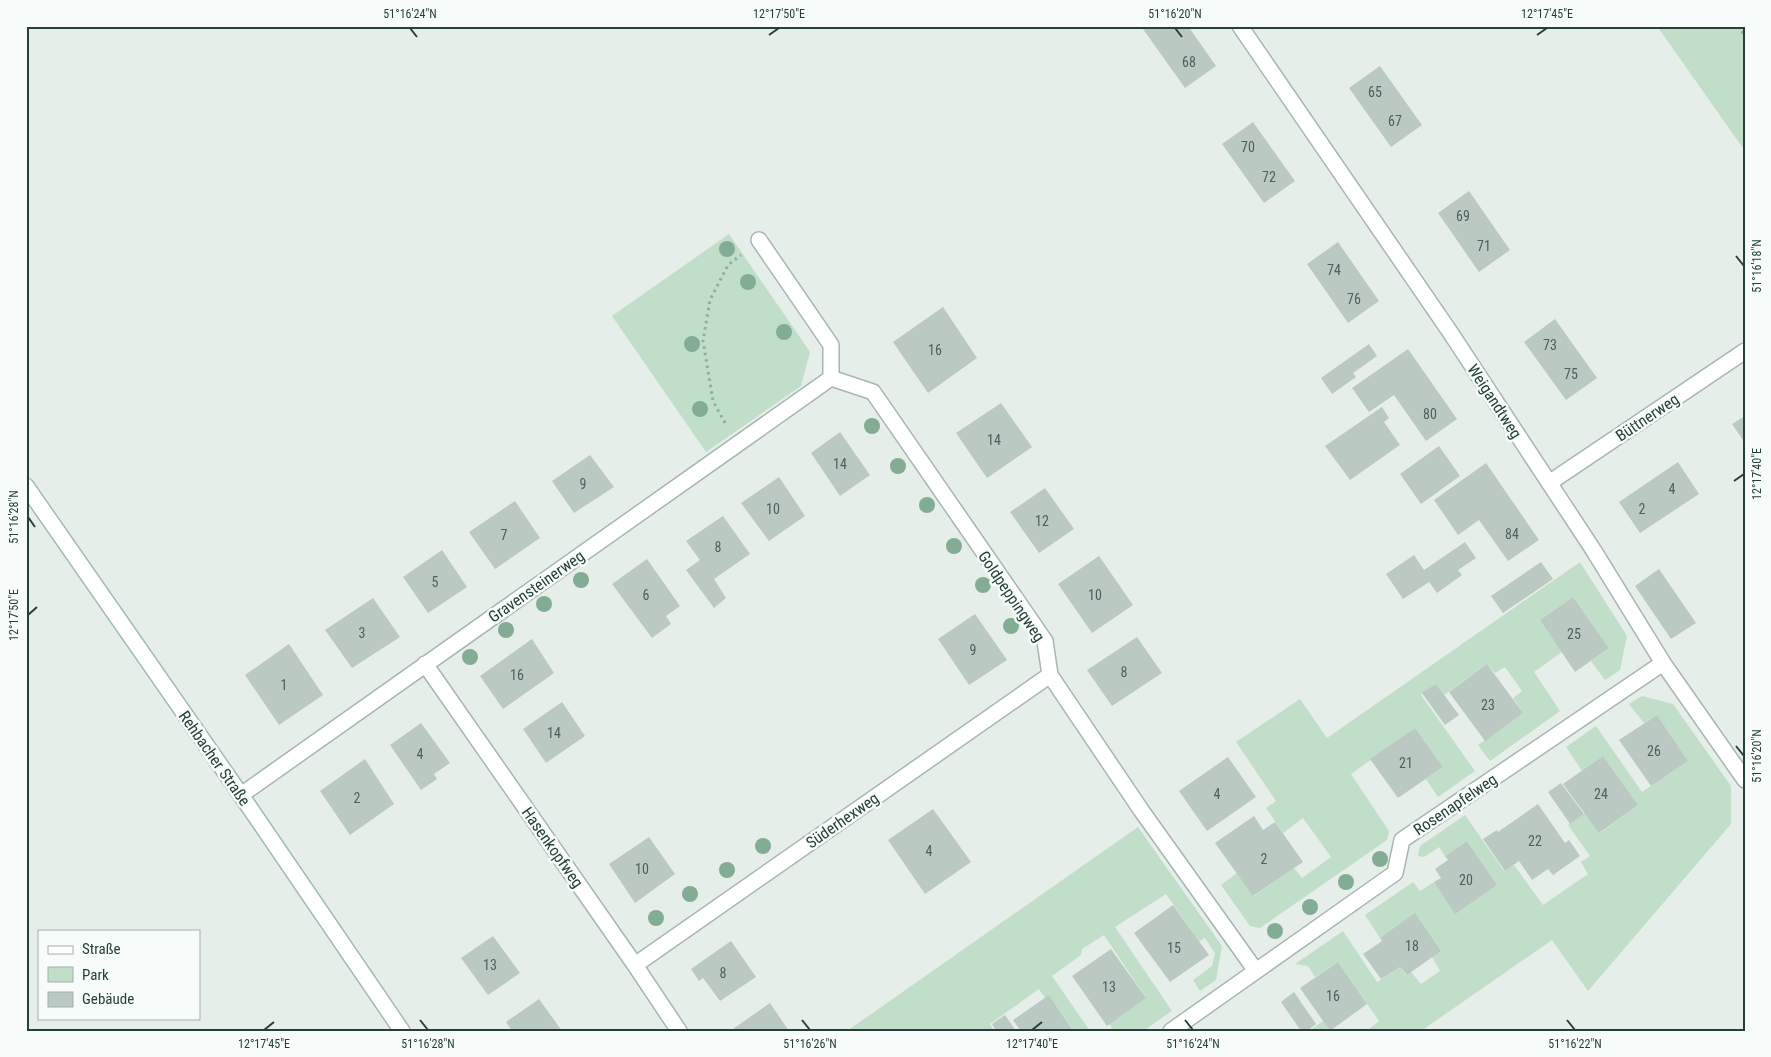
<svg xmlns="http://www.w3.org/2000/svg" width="1771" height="1057" font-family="'Roboto Condensed',sans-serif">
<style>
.green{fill:#c0dec8}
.building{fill:#bbc9c3}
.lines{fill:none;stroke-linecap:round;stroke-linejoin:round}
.street-casing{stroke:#a8b6b1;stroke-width:18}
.secondary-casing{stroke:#a4bab2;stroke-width:18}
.path{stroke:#87b1a4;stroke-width:3;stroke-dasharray:2.5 4;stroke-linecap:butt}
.street{stroke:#fff;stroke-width:15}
.secondary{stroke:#fff;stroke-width:15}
.tree{fill:#82ac93}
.ticks{fill:none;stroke:#254039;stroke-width:2}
.labels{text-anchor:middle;stroke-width:5;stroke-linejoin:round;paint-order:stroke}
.number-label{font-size:14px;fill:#4a625c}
.street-label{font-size:16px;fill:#254039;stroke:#f7fbf9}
.neatline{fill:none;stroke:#254039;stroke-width:2}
.ticks-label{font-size:12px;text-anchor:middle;fill:#254039}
</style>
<rect width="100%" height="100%" fill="#e6eeea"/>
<!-- green -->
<path class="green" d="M 1657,26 L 1745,26 L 1745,151 Z
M 729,234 L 810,352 L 801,386 L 706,452 L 612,316 Z
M 1580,562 L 1627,636 L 1620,670 L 1605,680 L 1591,661 L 1609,648 L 1573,597 L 1540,620 L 1562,652 L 1534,672 L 1560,711 L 1490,761 L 1478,745 L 1523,713 L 1513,698 L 1522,691 L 1505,667 L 1495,673 L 1487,664 L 1444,695 L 1436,684 L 1421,695 L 1475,771 L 1438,797 L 1426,779 L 1443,767 L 1415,728 L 1351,774 L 1389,831 L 1387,840 L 1260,928 L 1250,926 L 1221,885 L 1237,873 L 1254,896 L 1294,868 L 1302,878 L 1331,857 L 1303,818 L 1283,833 L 1266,808 L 1276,801 L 1236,742 L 1300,699 L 1327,738 Z
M 1642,696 L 1673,704 L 1731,786 L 1731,824 L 1588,991 L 1552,940 L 1421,1031 L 1367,1031 L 1379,1021 L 1338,962 L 1315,977 L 1308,966 L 1295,964 L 1343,931 L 1377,982 L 1400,967 L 1406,975 L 1411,972 L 1421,984 L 1440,971 L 1432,957 L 1441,951 L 1415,914 L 1380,938 L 1365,915 L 1413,882 L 1420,891 L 1434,882 L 1455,913 L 1497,885 L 1467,841 L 1445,856 L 1439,847 L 1424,857 L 1418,856 L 1420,846 L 1465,815 L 1504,871 L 1514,865 L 1543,905 L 1588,874 L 1581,862 L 1590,856 L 1568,825 L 1585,813 L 1600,833 L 1638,805 L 1603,756 L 1582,771 L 1566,747 L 1596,726 L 1642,792 L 1688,761 L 1657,715 L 1644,723 L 1629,704 Z
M 1138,827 L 1222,946 L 1216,980 L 1200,991 L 1193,980 L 1212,966 L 1215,953 L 1205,938 L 1199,941 L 1166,894 L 1115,927 L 1172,1011 L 1143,1031 L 1114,1031 L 1109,1024 L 1146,998 L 1104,935 L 1082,949 L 1081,955 L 1052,976 L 1090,1031 L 1073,1031 L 1049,995 L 1045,998 L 1039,989 L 990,1024 L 994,1031 L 847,1031 Z
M 1323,1021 L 1330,1031 L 1309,1031 Z"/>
<!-- building -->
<path class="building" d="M 1147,26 L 1188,26 L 1216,66 L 1185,88 L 1143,29 Z
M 1380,66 L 1422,125 L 1391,147 L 1349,88 Z
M 1253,122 L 1295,181 L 1264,203 L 1222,144 Z
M 1469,191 L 1510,250 L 1479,272 L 1438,213 Z
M 1338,242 L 1379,301 L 1348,323 L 1307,264 Z
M 943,307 L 977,358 L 928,393 L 893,342 Z
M 1555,319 L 1597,378 L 1566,400 L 1524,342 Z
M 1369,344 L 1377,356 L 1353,373 L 1356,377 L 1332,394 L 1321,378 Z
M 1408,349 L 1457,419 L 1426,441 L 1394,395 L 1369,412 L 1352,388 Z
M 1001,403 L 1032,447 L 987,478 L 956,433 Z
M 1382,407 L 1389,418 L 1384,422 L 1400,445 L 1350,480 L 1325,446 Z
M 1745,416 L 1745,443 L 1732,424 Z
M 840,432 L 870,475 L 840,496 L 811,453 Z
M 1439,446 L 1460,476 L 1421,504 L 1400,474 Z
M 590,455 L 614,487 L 574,513 L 552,481 Z
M 1678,462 L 1699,494 L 1640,533 L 1619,502 Z
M 1486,463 L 1539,540 L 1508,561 L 1479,520 L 1458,535 L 1434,500 Z
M 779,477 L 805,516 L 769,541 L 741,503 Z
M 1045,488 L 1074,529 L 1039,553 L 1010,512 Z
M 515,501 L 540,538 L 495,569 L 469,532 Z
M 723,516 L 750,554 L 714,579 L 726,598 L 714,608 L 686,570 L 700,560 L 686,541 Z
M 1465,542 L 1476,558 L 1458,570 L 1462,575 L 1437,593 L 1429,582 L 1403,599 L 1386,574 L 1414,555 L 1424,570 Z
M 442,550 L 467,587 L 428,613 L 403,577 Z
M 1099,556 L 1133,605 L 1092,633 L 1058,584 Z
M 647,559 L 680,606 L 666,616 L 671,624 L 652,638 L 612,584 Z
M 1541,562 L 1553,579 L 1503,613 L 1491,596 Z
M 1659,569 L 1696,623 L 1671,639 L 1635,586 Z
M 1573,597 L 1609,648 L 1575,672 L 1540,620 Z
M 373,598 L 400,637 L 352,668 L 325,630 Z
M 975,614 L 1007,660 L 969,685 L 938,639 Z
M 1137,637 L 1162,673 L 1112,706 L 1087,670 Z
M 532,639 L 554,673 L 503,709 L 480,676 Z
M 289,644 L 323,695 L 279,725 L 245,675 Z
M 1487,664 L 1523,713 L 1485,741 L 1449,692 Z
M 1436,684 L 1459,715 L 1445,725 L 1422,693 Z
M 562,702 L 585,736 L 546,763 L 523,729 Z
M 1657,715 L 1688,761 L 1651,786 L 1619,740 Z
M 421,723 L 450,763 L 434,774 L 437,779 L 421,790 L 390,745 Z
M 1415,728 L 1443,767 L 1398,798 L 1370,759 Z
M 1603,756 L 1638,805 L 1599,833 L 1563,784 Z
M 1228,757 L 1256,797 L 1207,831 L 1179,791 Z
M 365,759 L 394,804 L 350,835 L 320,791 Z
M 1561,783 L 1584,814 L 1570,824 L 1548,792 Z
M 1538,804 L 1565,843 L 1569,840 L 1580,856 L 1553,875 L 1548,869 L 1532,880 L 1519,861 L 1505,871 L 1483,839 L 1497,830 L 1498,832 Z
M 933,809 L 971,862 L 925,894 L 888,840 Z
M 1254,816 L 1263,830 L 1275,822 L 1303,862 L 1253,896 L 1215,843 Z
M 649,837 L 675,874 L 635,903 L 609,864 Z
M 1467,841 L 1497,885 L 1455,914 L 1434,882 L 1441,878 L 1435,869 L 1448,860 L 1445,856 Z
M 1173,905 L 1209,955 L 1170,982 L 1134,933 Z
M 1415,913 L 1441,951 L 1407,975 L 1400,967 L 1381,979 L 1363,954 L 1382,941 L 1380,938 Z
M 493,936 L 520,973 L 488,995 L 461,958 Z
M 731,941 L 756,977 L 720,1001 L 703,978 L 699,981 L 691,969 Z
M 1111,949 L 1146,998 L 1107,1026 L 1072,976 Z
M 1338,962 L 1367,1004 L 1330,1031 L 1300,988 Z
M 1294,992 L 1316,1024 L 1307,1031 L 1301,1031 L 1281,1002 Z
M 1049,995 L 1073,1031 L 1021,1031 L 1013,1020 Z
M 539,999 L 562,1031 L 512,1031 L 506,1022 Z
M 770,1003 L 789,1031 L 730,1031 Z
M 1005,1015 L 1016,1031 L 996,1031 L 992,1024 Z"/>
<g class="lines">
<!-- street casing -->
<g class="street-casing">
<path id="street" d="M 1240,26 L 1450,332 L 1594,551 L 1663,663 L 1745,780
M 759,240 L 831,345 L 831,378 L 873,392 L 1045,641 L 1050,675 L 1141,810 L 1256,971
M 1549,483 L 1745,351
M 425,664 L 635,965 L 679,1031
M 241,795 L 831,378
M 635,965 L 1050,675
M 1171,1031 L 1395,873 L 1402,840 L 1663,663"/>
</g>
<!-- secondary casing -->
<g class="secondary-casing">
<path id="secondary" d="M 26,486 L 241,795 L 402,1031"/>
</g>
<!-- path -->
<path class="path" d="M 1738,26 L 1745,36
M 725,423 L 713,401 L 703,341 L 710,300 L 728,265 L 741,255"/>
<!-- street -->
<use href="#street" class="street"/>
<!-- secondary -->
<use href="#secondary" class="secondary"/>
</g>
<!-- trees -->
<g class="tree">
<circle cx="727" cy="249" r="8"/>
<circle cx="748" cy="282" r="8"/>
<circle cx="784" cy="332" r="8"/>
<circle cx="692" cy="344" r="8"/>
<circle cx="700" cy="409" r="8"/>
<circle cx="872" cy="426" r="8"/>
<circle cx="898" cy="466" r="8"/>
<circle cx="927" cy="505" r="8"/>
<circle cx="954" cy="546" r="8"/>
<circle cx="581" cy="580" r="8"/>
<circle cx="983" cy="585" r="8"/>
<circle cx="544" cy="604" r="8"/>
<circle cx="1011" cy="626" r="8"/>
<circle cx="506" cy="630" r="8"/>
<circle cx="470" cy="657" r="8"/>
<circle cx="763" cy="846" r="8"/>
<circle cx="1380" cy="859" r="8"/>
<circle cx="727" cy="870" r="8"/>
<circle cx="1346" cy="882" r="8"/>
<circle cx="690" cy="894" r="8"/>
<circle cx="1310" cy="907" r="8"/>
<circle cx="656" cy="918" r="8"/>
<circle cx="1275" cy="931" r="8"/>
</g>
<!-- ticks -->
<path class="ticks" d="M 410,28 L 417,37M 1175,28 L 1182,37M 769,35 L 779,28M 1537,35 L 1547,28M 1736,256 L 1744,266M 1734,481 L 1744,474M 28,517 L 35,527M 28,615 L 37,607M 1736,746 L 1744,756M 420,1020 L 428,1030M 802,1020 L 810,1030M 1185,1020 L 1193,1030M 1567,1020 L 1575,1030M 264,1030 L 274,1022M 1032,1030 L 1042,1022"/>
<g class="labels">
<!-- number labels -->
<g class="number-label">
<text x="1189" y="67">68</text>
<text x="1375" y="97">65</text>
<text x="1395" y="126">67</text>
<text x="1248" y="152">70</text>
<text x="1269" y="182">72</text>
<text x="1463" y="221">69</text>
<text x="1484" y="251">71</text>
<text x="1334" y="275">74</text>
<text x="1354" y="304">76</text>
<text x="1550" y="350">73</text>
<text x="935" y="355">16</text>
<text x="1571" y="379">75</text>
<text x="1430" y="419">80</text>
<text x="994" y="445">14</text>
<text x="840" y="469">14</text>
<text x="583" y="489">9</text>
<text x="1672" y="494">4</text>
<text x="773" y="514">10</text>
<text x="1642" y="514">2</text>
<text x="1042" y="526">12</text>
<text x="1512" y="539">84</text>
<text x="504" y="540">7</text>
<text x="718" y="552">8</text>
<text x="435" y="587">5</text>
<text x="646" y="600">6</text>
<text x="1095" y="600">10</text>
<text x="362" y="638">3</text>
<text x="1574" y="639">25</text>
<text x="973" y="655">9</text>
<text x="1124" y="677">8</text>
<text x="517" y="680">16</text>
<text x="284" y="690">1</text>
<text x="1488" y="710">23</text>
<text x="554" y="738">14</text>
<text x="1654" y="756">26</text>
<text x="420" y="759">4</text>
<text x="1406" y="768">21</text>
<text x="1217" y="799">4</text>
<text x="1601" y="799">24</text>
<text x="357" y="803">2</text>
<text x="1535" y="846">22</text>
<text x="929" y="856">4</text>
<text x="1264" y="864">2</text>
<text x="642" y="874">10</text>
<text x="1466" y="885">20</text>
<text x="1412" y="951">18</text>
<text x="1174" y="953">15</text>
<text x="490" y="970">13</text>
<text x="723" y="978">8</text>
<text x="1109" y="992">13</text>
<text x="1333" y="1001">16</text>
</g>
<!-- street labels -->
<g class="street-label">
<text transform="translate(1495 401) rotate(57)" y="6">Weigandtweg</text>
<text transform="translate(1647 417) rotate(-34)" y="6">Büttnerweg</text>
<text transform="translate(536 586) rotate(-35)" y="6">Gravensteinerweg</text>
<text transform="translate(1012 596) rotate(56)" y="6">Goldpeppingweg</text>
<text transform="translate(215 758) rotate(55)" y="6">Rehbacher Straße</text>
<text transform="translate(1455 804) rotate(-34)" y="6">Rosenapfelweg</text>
<text transform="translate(842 820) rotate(-35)" y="6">Süderhexweg</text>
<text transform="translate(553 847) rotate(55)" y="6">Hasenkopfweg</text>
</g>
</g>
<!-- border -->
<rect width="1771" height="1057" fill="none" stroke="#f7fbf9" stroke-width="55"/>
<!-- legend -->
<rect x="38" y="930" width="162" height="90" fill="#f7fbf9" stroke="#a3b0ac"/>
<rect x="48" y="946" width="25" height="8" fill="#ffffff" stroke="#a3b0ac"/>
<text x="82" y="954" font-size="15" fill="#254039">Straße</text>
<rect x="48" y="967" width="25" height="15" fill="#c0dec8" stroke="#a3b0ac"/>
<text x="82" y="980" font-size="15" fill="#254039">Park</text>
<rect x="48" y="992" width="25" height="15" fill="#bbc9c3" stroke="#a3b0ac"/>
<text x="82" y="1004" font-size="15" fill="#254039">Gebäude</text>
<rect x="28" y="28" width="1716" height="1002" class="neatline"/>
<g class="ticks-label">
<text x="410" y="18">51°16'24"N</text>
<text x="779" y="18">12°17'50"E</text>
<text x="1175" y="18">51°16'20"N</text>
<text x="1547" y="18">12°17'45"E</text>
<text transform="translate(1757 266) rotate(-90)" y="4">51°16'18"N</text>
<text transform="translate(1757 474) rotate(-90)" y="4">12°17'40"E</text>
<text transform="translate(14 517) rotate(-90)" y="4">51°16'28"N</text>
<text transform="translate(14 615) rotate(-90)" y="4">12°17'50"E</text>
<text transform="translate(1757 756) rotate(-90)" y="4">51°16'20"N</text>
<text x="264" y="1048">12°17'45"E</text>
<text x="428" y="1048">51°16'28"N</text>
<text x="810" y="1048">51°16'26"N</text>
<text x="1032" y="1048">12°17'40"E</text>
<text x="1193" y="1048">51°16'24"N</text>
<text x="1575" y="1048">51°16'22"N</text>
</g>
</svg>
